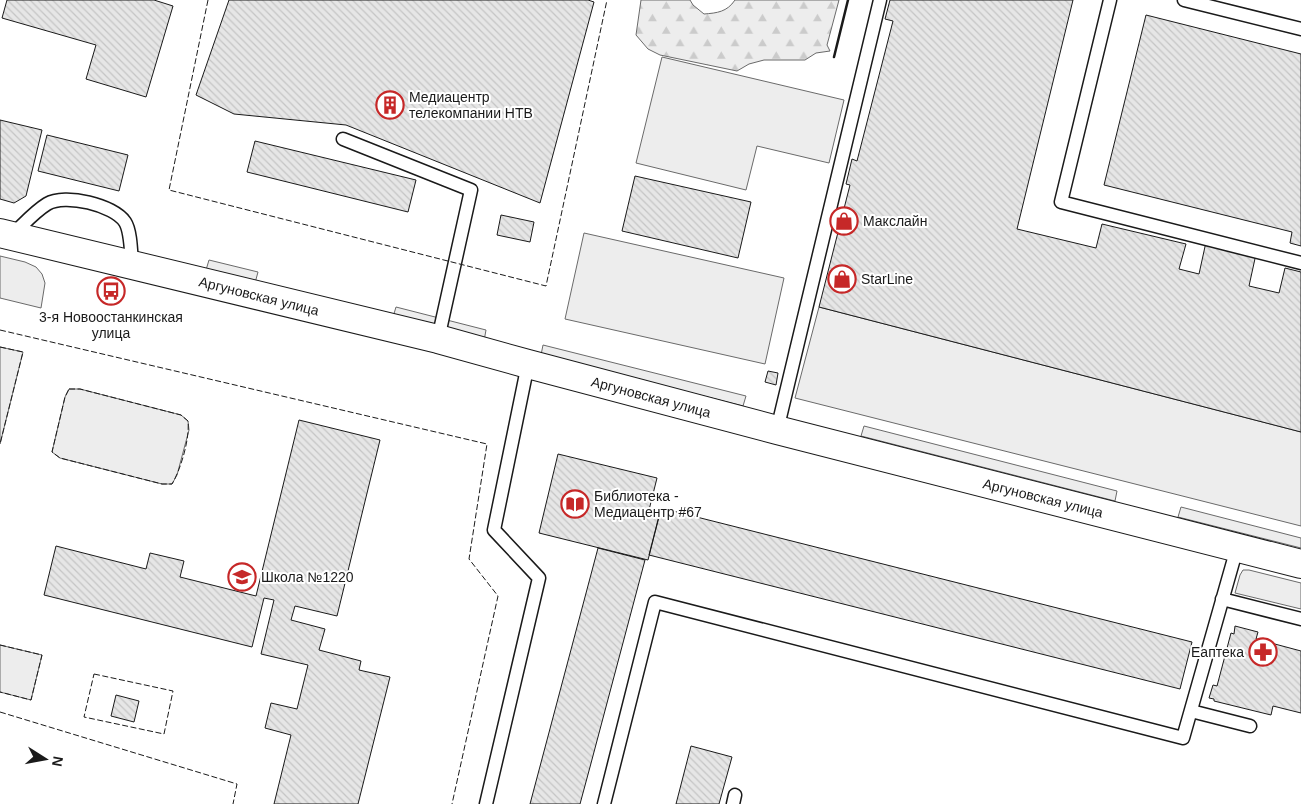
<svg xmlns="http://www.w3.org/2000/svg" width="1301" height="804" font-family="Helvetica,sans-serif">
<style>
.built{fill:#ededed;stroke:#6a6a6a}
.forest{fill:url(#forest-firs);stroke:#6a6a6a}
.building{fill:url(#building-back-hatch);stroke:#1a1a1a}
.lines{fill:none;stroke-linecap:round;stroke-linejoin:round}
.service-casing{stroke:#1a1a1a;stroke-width:15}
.secondary-casing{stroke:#1a1a1a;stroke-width:30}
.service{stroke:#fff;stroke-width:12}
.secondary{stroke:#fff;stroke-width:28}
.fence{stroke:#1a1a1a;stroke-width:1;stroke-dasharray:6 2.5;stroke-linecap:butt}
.wall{stroke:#1a1a1a;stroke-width:2.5}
.labels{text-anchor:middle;stroke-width:4;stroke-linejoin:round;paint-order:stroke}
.poi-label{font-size:14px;fill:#1a1a1a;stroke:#fff;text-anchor:start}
.street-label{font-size:14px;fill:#1a1a1a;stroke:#fff}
</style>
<defs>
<pattern id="forest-firs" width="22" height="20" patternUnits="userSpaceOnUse" patternTransform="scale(1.25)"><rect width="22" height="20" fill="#ededed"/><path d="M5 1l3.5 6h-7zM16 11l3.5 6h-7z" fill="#cbcbcb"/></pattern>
<pattern id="building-back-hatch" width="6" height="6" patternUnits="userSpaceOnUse" patternTransform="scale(1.25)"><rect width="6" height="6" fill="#e6e6e6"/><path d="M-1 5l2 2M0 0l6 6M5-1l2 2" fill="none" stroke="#c5c5c5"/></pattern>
</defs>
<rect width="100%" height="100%" fill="#fff"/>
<!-- built -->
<path class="built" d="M 662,57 L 844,100 L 829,163 L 757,146 L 746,190 L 636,163 Z
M 584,233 L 784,278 L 765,364 L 565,319 Z
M 0,256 L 25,262 L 36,267 L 42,274 L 45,283 L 41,308 L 0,298 Z
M 209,260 L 258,272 L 255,283 L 206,270 Z
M 396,307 L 486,330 L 484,341 L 393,317 Z
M 819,307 L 1301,432 L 1301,526 L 795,398 Z
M 543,345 L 746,396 L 743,406 L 541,355 Z
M 0,347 L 23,352 L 0,444 Z
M 69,389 L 80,389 L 181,415 L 188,421 L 189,430 L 177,475 L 172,484 L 162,484 L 60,458 L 52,452 L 65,397 Z
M 864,426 L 1117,491 L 1115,501 L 861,436 Z
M 1181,507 L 1301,538 L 1301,548 L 1178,517 Z
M 1243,570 L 1249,570 L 1301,583 L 1301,609 L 1235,593 L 1240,575 Z
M 0,645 L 42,655 L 31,700 L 0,692 Z"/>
<!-- forest -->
<path class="forest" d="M 641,0 L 690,0 L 693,5 L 704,14 C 717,13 727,12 735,0 L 839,0 L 827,45 L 830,51 L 816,53 L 805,60 L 764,60 L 749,64 L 737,71 L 660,55 L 648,49 L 636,35 Z"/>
<!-- building -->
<path class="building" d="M 7,0 L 154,0 L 173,6 L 146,97 L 86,79 L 96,45 L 2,18 Z
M 229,0 L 588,0 L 594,2 L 540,203 L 346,125 L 234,114 L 196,95 Z
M 890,0 L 1073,0 L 1017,229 L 1096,248 L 1102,224 L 1186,244 L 1179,269 L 1199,274 L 1206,242 L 1256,254 L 1249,286 L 1279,293 L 1285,268 L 1301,272 L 1301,432 L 819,307 L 850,185 L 846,184 L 852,159 L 857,161 L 893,21 L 885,19 Z
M 1146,15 L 1301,54 L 1301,246 L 1290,243 L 1292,232 L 1104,185 Z
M 0,120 L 42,130 L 26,196 L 14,203 L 0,199 Z
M 47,135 L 128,155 L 119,191 L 38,171 Z
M 255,141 L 416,180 L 408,212 L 247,172 Z
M 635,176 L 751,202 L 738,258 L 622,231 Z
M 501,215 L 534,222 L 530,242 L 497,235 Z
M 768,371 L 778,373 L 776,385 L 765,382 Z
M 299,420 L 380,440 L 337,616 L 295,606 L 291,620 L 325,629 L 319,650 L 361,661 L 359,670 L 390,677 L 358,804 L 274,804 L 291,735 L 265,728 L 271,703 L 297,709 L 308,665 L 261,654 L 274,600 L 264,598 L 252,647 L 44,595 L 56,546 L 146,569 L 150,553 L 184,561 L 180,577 L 256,596 Z
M 558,454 L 657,478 L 649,510 L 660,513 L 648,560 L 539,533 Z
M 661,508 L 1192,642 L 1180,689 L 649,555 Z
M 598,548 L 645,560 L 590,767 L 580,804 L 530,804 Z
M 1235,626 L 1258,632 L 1256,639 L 1301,651 L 1301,713 L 1273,706 L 1271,715 L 1214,701 L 1214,699 L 1209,698 L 1213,685 L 1217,686 L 1231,633 L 1234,634 Z
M 116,695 L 139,701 L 134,722 L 111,716 Z
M 691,746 L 732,757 L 719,804 L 676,804 Z"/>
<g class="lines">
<!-- service casing -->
<g class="service-casing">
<path id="service" d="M 1110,0 L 1061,202 L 1301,263
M 1184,0 L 1301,29
M 343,139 L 471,190 L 438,339
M 12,235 C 23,225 34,212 47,204 C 65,193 114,205 125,222 C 131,231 131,253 132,265
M 777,430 L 880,0
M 1222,599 L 1301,619
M 1191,711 L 1250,726
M 486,804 L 539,578 L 494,530 L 528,364
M 604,804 L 655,602 L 1183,738 L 1237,548
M 733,804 L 735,795"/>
</g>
<!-- secondary casing -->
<g class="secondary-casing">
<path id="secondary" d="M 0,233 L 438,339 L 528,364 L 777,430 L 1301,564"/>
</g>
<!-- service -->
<use href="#service" class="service"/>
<!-- secondary -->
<use href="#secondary" class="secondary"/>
<!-- fence -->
<path class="fence" d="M 208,0 L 169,190 L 546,286 L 607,0
M 0,330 L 487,444 L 469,559 L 498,596 L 452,804
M 0,347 L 23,352 L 0,444
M 69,389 L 80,389 L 181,415 L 188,421 C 190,438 181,469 172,484 L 162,484 L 60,458 L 52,452 L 65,397 Z
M 0,645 L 42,655 L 31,700 L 0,692
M 94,674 L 173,691 L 164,734 L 84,717 Z
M 0,712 L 237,784 L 233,804"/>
<!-- wall -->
<path class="wall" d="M 834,57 L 848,0"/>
</g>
<!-- icons -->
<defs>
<g id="building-ring" transform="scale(1.4375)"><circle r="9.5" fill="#fff" stroke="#c62828" stroke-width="1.5"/><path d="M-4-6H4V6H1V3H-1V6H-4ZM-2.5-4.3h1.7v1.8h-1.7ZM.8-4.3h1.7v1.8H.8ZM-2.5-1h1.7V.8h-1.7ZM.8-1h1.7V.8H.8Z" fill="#c62828"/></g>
<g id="shop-ring" transform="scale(1.4375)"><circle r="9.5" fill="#fff" stroke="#c62828" stroke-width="1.5"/><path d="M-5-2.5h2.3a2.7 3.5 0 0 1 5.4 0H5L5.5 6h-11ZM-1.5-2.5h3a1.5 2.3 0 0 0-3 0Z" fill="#c62828"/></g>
<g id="bus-ring" transform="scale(1.4375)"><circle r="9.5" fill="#fff" stroke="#c62828" stroke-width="1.5"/><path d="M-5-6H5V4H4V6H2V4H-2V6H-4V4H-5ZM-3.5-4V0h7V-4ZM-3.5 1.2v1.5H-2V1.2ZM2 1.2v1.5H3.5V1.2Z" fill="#c62828"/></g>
<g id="library-ring" transform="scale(1.4375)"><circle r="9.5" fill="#fff" stroke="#c62828" stroke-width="1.5"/><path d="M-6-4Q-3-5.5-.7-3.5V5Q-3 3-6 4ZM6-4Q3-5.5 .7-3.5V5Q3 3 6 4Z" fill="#c62828"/></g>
<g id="school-ring" transform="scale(1.4375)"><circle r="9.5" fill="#fff" stroke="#c62828" stroke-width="1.5"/><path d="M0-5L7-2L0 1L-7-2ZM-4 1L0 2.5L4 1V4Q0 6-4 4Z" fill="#c62828"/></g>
<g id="pharmacy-ring" transform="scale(1.4375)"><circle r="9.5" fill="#fff" stroke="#c62828" stroke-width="1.5"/><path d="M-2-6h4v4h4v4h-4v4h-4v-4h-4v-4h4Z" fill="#c62828"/></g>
</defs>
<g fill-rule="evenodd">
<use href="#building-ring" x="390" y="105"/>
<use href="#shop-ring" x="844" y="221"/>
<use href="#shop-ring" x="842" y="279"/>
<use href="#bus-ring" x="111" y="291"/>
<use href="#library-ring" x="575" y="504"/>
<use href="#school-ring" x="242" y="577"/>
<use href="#pharmacy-ring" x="1263" y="652"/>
</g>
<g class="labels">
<!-- poi labels -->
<g class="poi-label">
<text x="409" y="102">Медиацентр<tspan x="409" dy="16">телекомпании НТВ</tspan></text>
<text x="863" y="226">Макслайн</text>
<text x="861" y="284">StarLine</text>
<text x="111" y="322" text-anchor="middle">3-я Новоостанкинская<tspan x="111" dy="16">улица</tspan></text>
<text x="594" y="501">Библиотека -<tspan x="594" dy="16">Медиацентр #67</tspan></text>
<text x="261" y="582">Школа №1220</text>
<text x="1244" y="657" text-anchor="end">Еаптека</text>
</g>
<!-- street labels -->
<g class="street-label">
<text transform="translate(259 296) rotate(14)" y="5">Аргуновская улица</text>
<text transform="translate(651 397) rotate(15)" y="5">Аргуновская улица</text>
<text transform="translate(1043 498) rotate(14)" y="5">Аргуновская улица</text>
</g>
</g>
<!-- north arrow -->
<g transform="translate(45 759) rotate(101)" stroke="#ffffff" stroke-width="4" paint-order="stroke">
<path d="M0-4L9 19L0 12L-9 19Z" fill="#1a1a1a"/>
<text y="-8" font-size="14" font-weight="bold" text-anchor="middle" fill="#1a1a1a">N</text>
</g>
</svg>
